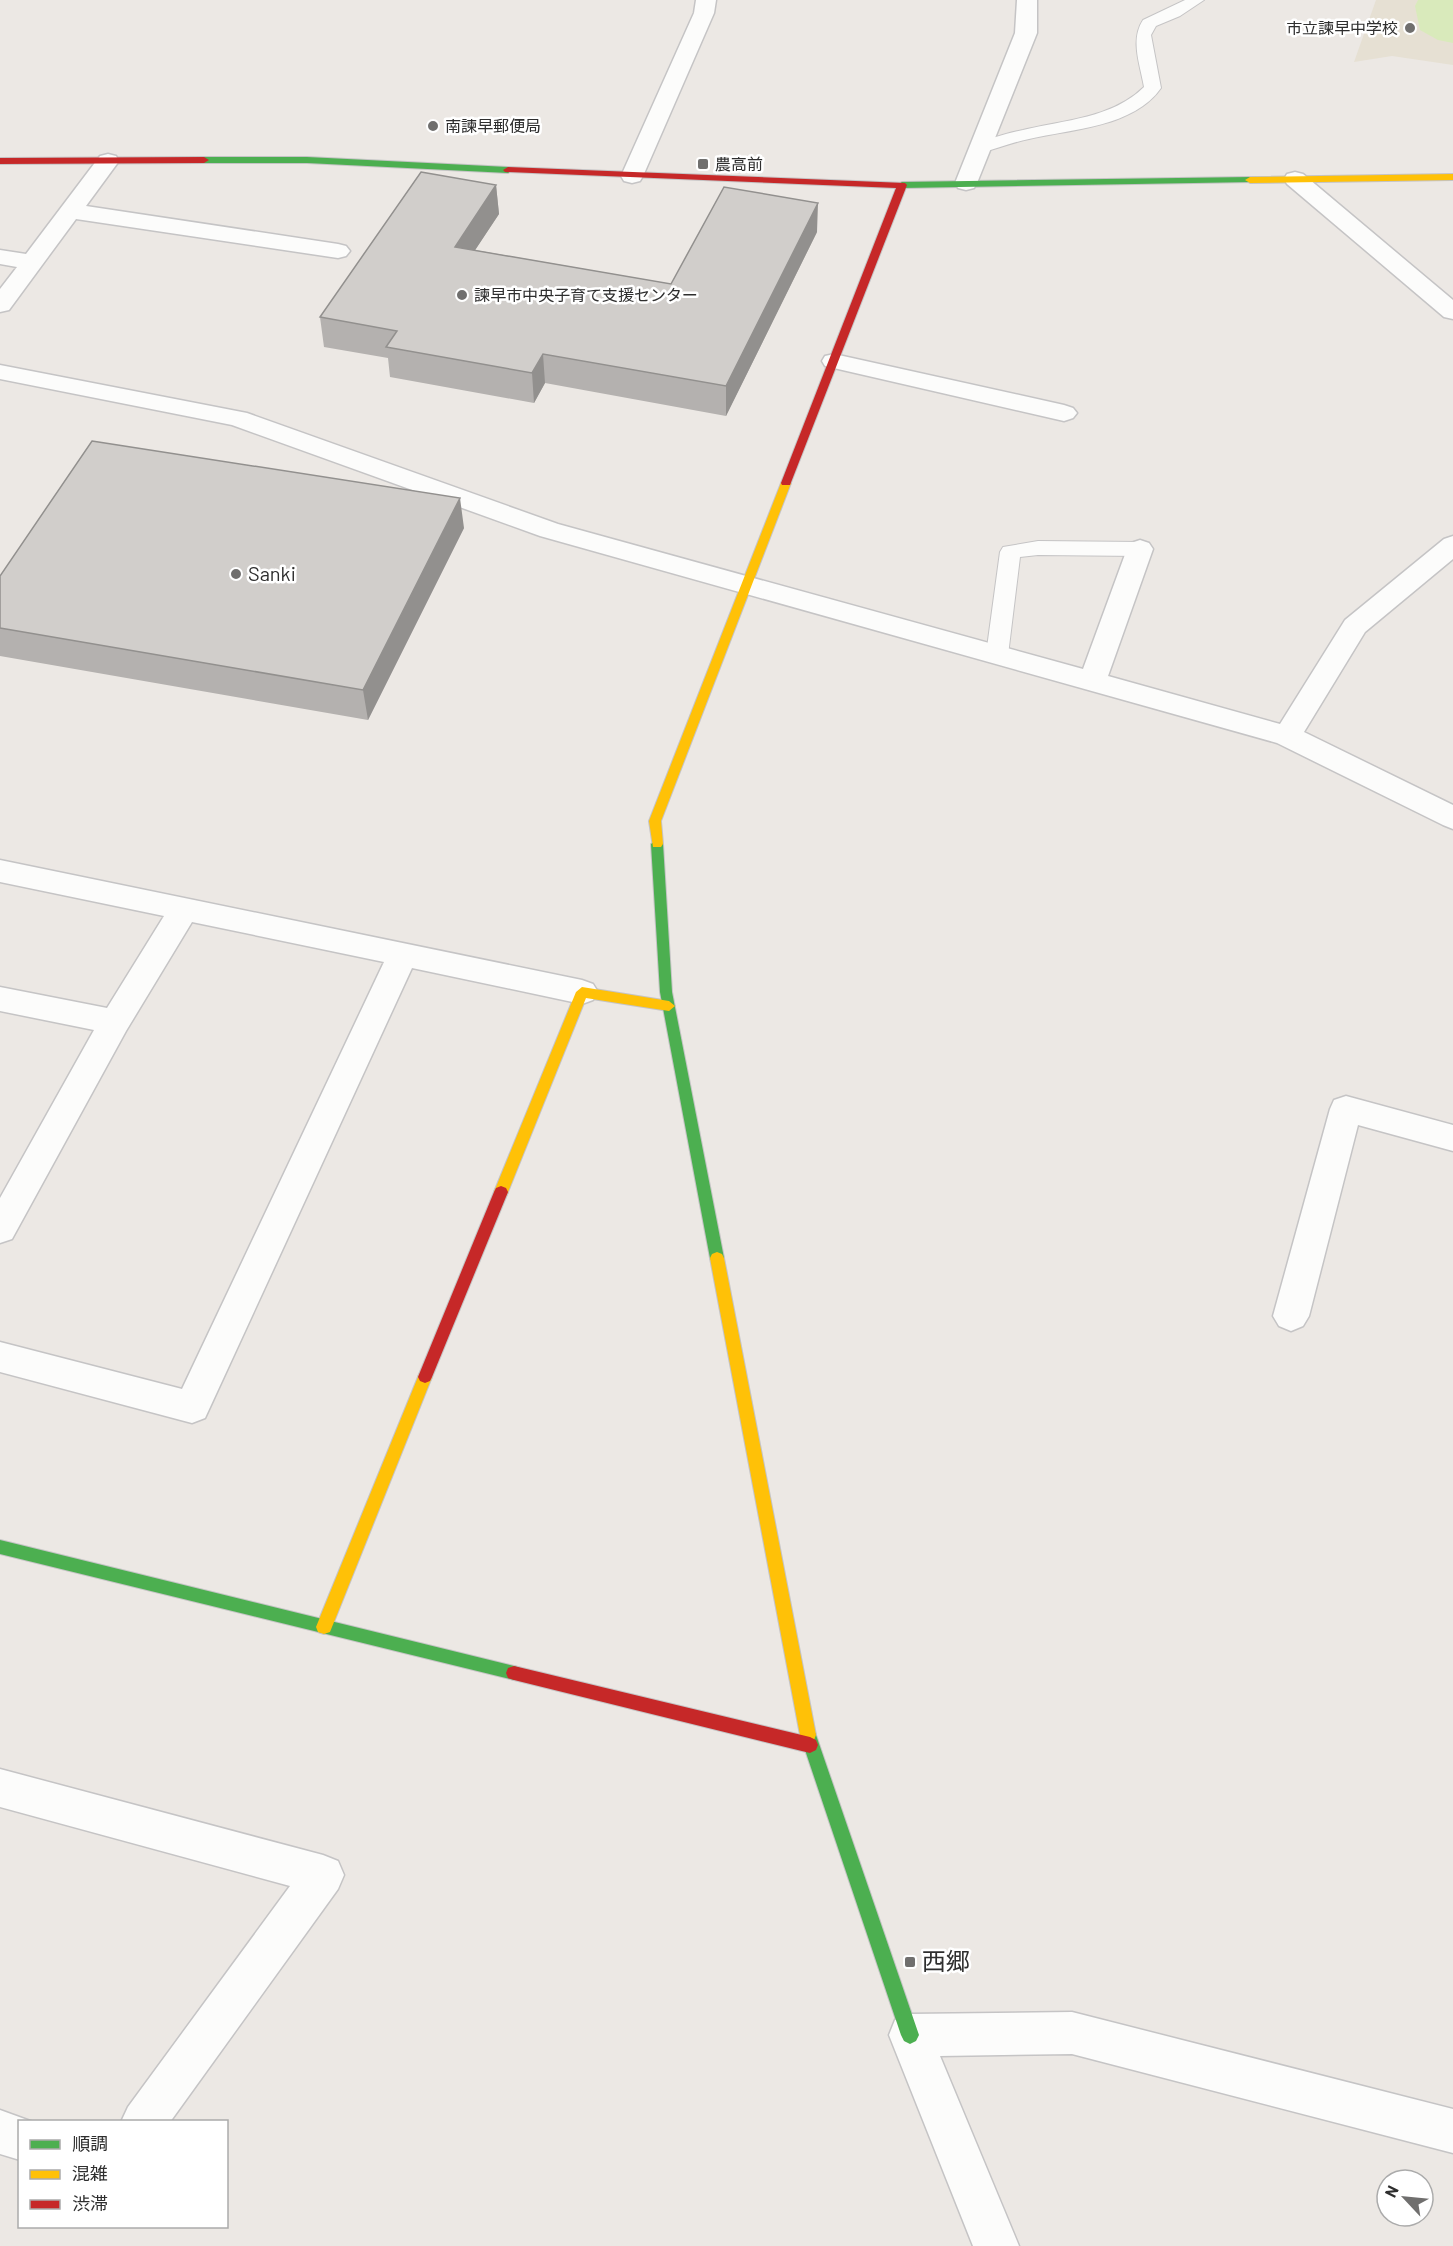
<svg xmlns="http://www.w3.org/2000/svg" width="1453" height="2246" font-family="Barlow,'Noto Sans JP',sans-serif">
<style>
.education{fill:#e6e0d3}
.pitch{fill:#d9eabb}
.lines{fill:none;stroke-linecap:round;stroke-linejoin:round}
.lane-casing{stroke:#c5c4c5;stroke-width:2}
.street-casing{stroke:#c5c4c5;stroke-width:3}
.fast-casing{stroke:#c5c4c5;stroke-width:2}
.slow-casing{stroke:#c5c4c5;stroke-width:2}
.jam-casing{stroke:#c5c4c5;stroke-width:2}
.lane{fill:#fcfcfb;fill-rule:evenodd}
.street{fill:#fcfcfb;fill-rule:evenodd}
.fast{fill:#4caf50;fill-rule:evenodd}
.slow{fill:#ffc107;fill-rule:evenodd}
.jam{fill:#c62828;fill-rule:evenodd}
.wall{fill:#b4b1af}
.shaded-wall{fill:#92908e}
.building{fill:#d1cecb;stroke:#92908e;stroke-width:1.5}
.poi-dot{fill:#706f6e;stroke:#fff;stroke-width:2}
.labels{text-anchor:middle;stroke-width:5;stroke-linejoin:round;paint-order:stroke}
.far-poi-label{font-size:16px;fill:#2e2e2e;stroke:#fff;text-anchor:start}
.poi-label{font-size:20px;fill:#2e2e2e;stroke:#fff;text-anchor:start}
.near-poi-label{font-size:24px;fill:#2e2e2e;stroke:#fff;text-anchor:start}
</style>
<rect width="100%" height="100%" fill="#ece8e4"/>
<!-- education -->
<path class="education" d="M 1376,0 L 1453,0 L 1453,65 L 1392,56 L 1354,62 Z"/>
<!-- pitch -->
<path class="pitch" d="M 1418,0 L 1453,0 L 1453,43 L 1438,40 L 1420,30 L 1415,6 Z"/>
<g class="lines">
<!-- lane casing -->
<g class="lane-casing">
<path id="lane" d="M 1185,0 L 1204,0 L 1180,16 L 1156,26 L 1151,35 L 1161,88 C 1134,127 1072,129 1029,139 C 1013,142 997,149 980,153 L 974,152 L 971,148 L 974,144 C 990,139 1006,133 1023,130 C 1064,120 1113,118 1144,87 C 1140,64 1130,40 1143,20 Z
M 1038,541 L 1140,542 L 1147,544 L 1150,549 L 1147,554 L 1140,556 L 1038,555 L 1020,557 L 1008,655 L 1005,660 L 997,662 L 989,660 L 986,655 L 1000,552 L 1003,547 Z"/>
</g>
<!-- street casing -->
<g class="street-casing">
<path id="street" d="M 696,0 L 716,0 L 714,13 L 643,176 L 640,181 L 632,183 L 624,181 L 621,176 L 694,13 Z
M 1017,0 L 1037,0 L 1037,33 L 977,183 L 974,188 L 966,190 L 958,188 L 955,183 L 1015,33 Z
M 108,154 L 116,156 L 119,161 L 86,206 L 338,244 L 346,246 L 350,251 L 346,256 L 338,258 L 76,219 L 9,310 L 0,312 L 0,289 L 17,267 L 0,264 L 0,250 L 26,254 L 100,156 Z
M 1295,172 L 1303,174 L 1453,300 L 1453,319 L 1444,317 L 1287,184 L 1284,179 L 1287,174 Z
M 834,354 L 1064,405 L 1073,408 L 1077,413 L 1073,418 L 1064,421 L 825,366 L 822,361 L 825,356 Z
M 0,365 L 247,413 L 558,524 L 1083,669 L 1127,549 L 1131,543 L 1140,540 L 1149,543 L 1153,549 L 1108,676 L 1280,724 L 1345,620 L 1444,539 L 1453,536 L 1453,559 L 1365,632 L 1304,732 L 1453,805 L 1453,829 L 1443,825 L 1277,743 L 540,536 L 232,425 L 0,379 Z
M 0,860 L 582,980 L 593,984 L 598,992 L 593,1000 L 582,1004 L 412,968 L 205,1418 L 192,1423 L 0,1372 L 0,1342 L 182,1389 L 384,962 L 192,922 L 126,1031 L 12,1239 L 0,1243 L 0,1198 L 94,1030 L 0,1011 L 0,987 L 107,1008 L 164,916 L 0,882 Z
M 1346,1096 L 1453,1125 L 1453,1151 L 1358,1125 L 1309,1316 L 1303,1326 L 1291,1331 L 1279,1326 L 1273,1316 L 1330,1109 L 1334,1100 Z
M 0,1769 L 323,1855 L 338,1861 L 344,1875 L 338,1889 L 170,2122 L 121,2122 L 128,2107 L 290,1886 L 0,1807 Z
M 1072,2012 L 1453,2109 L 1453,2153 L 1072,2054 L 940,2056 L 1019,2246 L 973,2246 L 889,2035 L 895,2020 L 910,2014 Z
M 0,2110 L 33,2122 L 20,2122 L 20,2160 L 0,2154 Z"/>
</g>
<!-- fast casing -->
<g class="fast-casing">
<path id="fast" d="M 307,157 L 508,167 L 513,170 L 508,173 L 307,163 L 204,163 L 199,160 L 204,157 Z
M 1250,177 L 1255,180 L 1253,182 L 902,188 L 897,185 L 902,182 Z
M 657,840 L 663,844 L 672,992 L 724,1258 L 722,1262 L 717,1264 L 712,1262 L 710,1258 L 660,992 L 651,844 Z
M 0,1540 L 514,1666 L 520,1668 L 522,1673 L 520,1678 L 514,1680 L 0,1554 Z
M 808,1727 L 814,1730 L 816,1735 L 919,2035 L 916,2041 L 910,2044 L 904,2041 L 901,2035 L 800,1735 L 802,1730 Z"/>
</g>
<!-- slow casing -->
<g class="slow-casing">
<path id="slow" d="M 1453,174 L 1453,180 L 1250,183 L 1245,180 L 1250,177 Z
M 786,480 L 791,483 L 661,821 L 663,844 L 661,847 L 653,847 L 649,821 L 781,483 Z
M 582,987 L 669,1001 L 675,1006 L 669,1011 L 586,998 L 508,1192 L 506,1196 L 496,1196 L 494,1192 L 576,992 Z
M 717,1252 L 722,1254 L 724,1258 L 816,1735 L 814,1740 L 808,1743 L 802,1740 L 800,1735 L 710,1258 L 712,1254 Z
M 425,1371 L 430,1373 L 432,1377 L 330,1632 L 324,1634 L 318,1632 L 316,1627 L 418,1377 L 420,1373 Z"/>
</g>
<!-- jam casing -->
<g class="jam-casing">
<path id="jam" d="M 0,158 L 204,157 L 209,160 L 204,163 L 0,164 Z
M 508,167 L 905,183 L 907,185 L 790,485 L 782,485 L 781,483 L 896,188 L 505,172 L 503,170 Z
M 501,1186 L 506,1188 L 508,1192 L 432,1377 L 430,1381 L 425,1383 L 420,1381 L 418,1377 L 494,1192 L 496,1188 Z
M 514,1666 L 810,1737 L 816,1740 L 818,1745 L 816,1750 L 810,1753 L 514,1680 L 508,1678 L 506,1673 L 508,1668 Z"/>
</g>
<!-- lane -->
<use href="#lane" class="lane"/>
<!-- street -->
<use href="#street" class="street"/>
<!-- fast -->
<use href="#fast" class="fast"/>
<!-- slow -->
<use href="#slow" class="slow"/>
<!-- jam -->
<use href="#jam" class="jam"/>
</g>
<!-- wall -->
<path class="wall" d="M 496,185 L 499,214 L 475,250 L 671,284 L 817,232 L 726,416 L 545,383 L 534,403 L 390,377 L 388,358 L 324,347 L 320,317 Z
M 464,528 L 368,720 L 0,656 L 0,576 Z"/>
<!-- shaded-wall -->
<path class="shaded-wall" d="M 496,185 L 499,214 L 458,276 L 455,247 Z
M 818,203 L 817,232 L 726,416 L 726,386 Z
M 543,354 L 545,383 L 534,403 L 532,373 Z
M 460,498 L 464,528 L 368,720 L 363,690 Z"/>
<!-- building -->
<path class="building" d="M 421,172 L 496,185 L 455,247 L 671,284 L 724,187 L 818,203 L 726,386 L 543,354 L 532,373 L 386,347 L 397,331 L 320,317 Z
M 92,441 L 460,498 L 363,690 L 0,628 L 0,576 Z"/>
<!-- markers -->
<g class="poi-dot">
<circle cx="1410" cy="28" r="6"/>
<circle cx="433" cy="126" r="6"/>
<rect x="697" y="158" width="12" height="12" rx="3"/>
<circle cx="462" cy="295" r="6"/>
<circle cx="236" cy="574" r="6"/>
<rect x="904" y="1956" width="12" height="12" rx="3"/>
</g>
<g class="labels">
<!-- far-poi labels -->
<g class="far-poi-label">
<text x="1398" y="34" text-anchor="end">市立諫早中学校</text>
<text x="445" y="132">南諫早郵便局</text>
<text x="715" y="170">農高前</text>
<text x="474" y="301">諫早市中央子育て支援センター</text>
</g>
<!-- poi labels -->
<g class="poi-label">
<text x="248" y="581">Sanki</text>
</g>
<!-- near-poi labels -->
<g class="near-poi-label">
<text x="922" y="1970">西郷</text>
</g>
</g>
<!-- legend -->
<rect x="18" y="2120" width="210" height="108" fill="#ffffff" stroke="#ababab" stroke-width="1.5"/>
<rect x="30" y="2140" width="30" height="9" fill="#4caf50" stroke="#ababab" stroke-width="1.5"/>
<text x="72" y="2150" font-size="18" fill="#2e2e2e">順調</text>
<rect x="30" y="2170" width="30" height="9" fill="#ffc107" stroke="#ababab" stroke-width="1.5"/>
<text x="72" y="2180" font-size="18" fill="#2e2e2e">混雑</text>
<rect x="30" y="2200" width="30" height="9" fill="#c62828" stroke="#ababab" stroke-width="1.5"/>
<text x="72" y="2210" font-size="18" fill="#2e2e2e">渋滞</text>
<!-- north arrow -->
<g transform="translate(1405 2198) rotate(296)"><circle r="28" fill="#ffffff" stroke="#ababab" stroke-width="1.5"/>
<path d="M0-4.5L10 22L0 15L-10 22Z" fill="#706f6e"/>
<text y="-9" font-size="16" font-weight="bold" text-anchor="middle" fill="#2e2e2e">N</text>
</g>
</svg>
